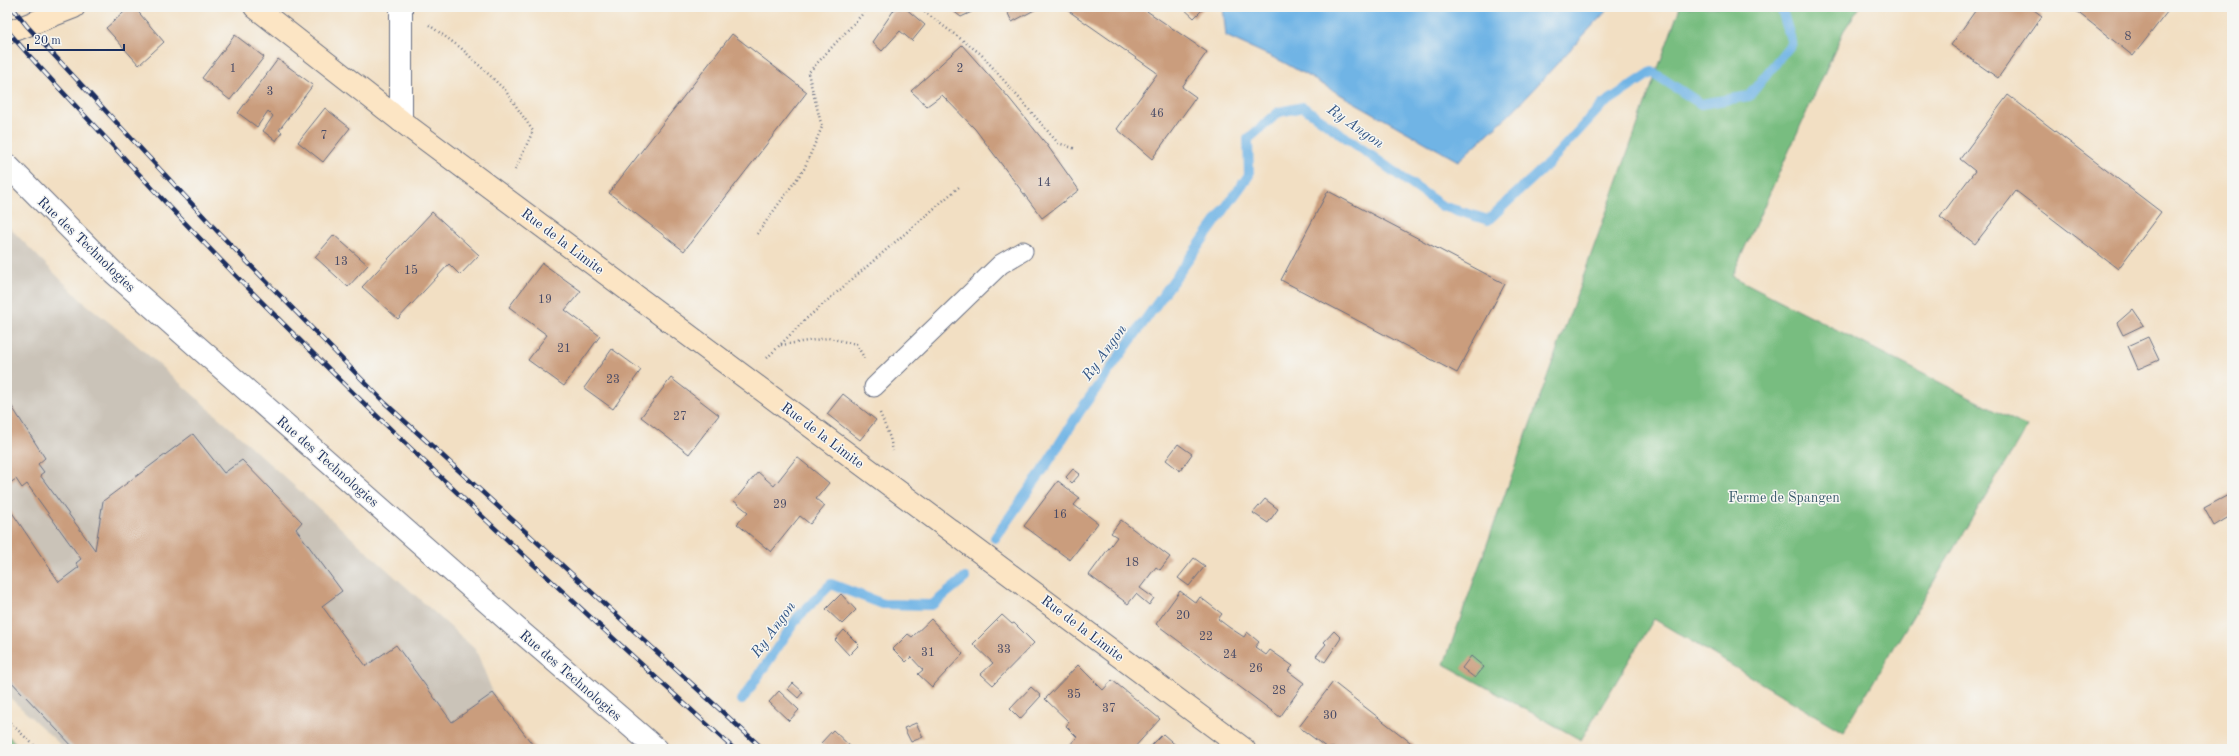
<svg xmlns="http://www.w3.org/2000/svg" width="2239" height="756" font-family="'Old Standard TT',serif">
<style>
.industrial{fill:#cac3b8}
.forest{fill:#78bd80;stroke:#4a766f}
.water{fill:#6fb4e5;stroke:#4572a2}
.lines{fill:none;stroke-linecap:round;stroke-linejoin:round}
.stream{stroke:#6fb4e5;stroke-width:10}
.building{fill:#ca9d7d}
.lane-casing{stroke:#666d81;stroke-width:21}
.street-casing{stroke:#666d81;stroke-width:24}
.secondary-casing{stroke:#666d81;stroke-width:24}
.path{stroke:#666d81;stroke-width:2.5;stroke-dasharray:1 3;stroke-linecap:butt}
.lane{stroke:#fff;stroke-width:19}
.street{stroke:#fff;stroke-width:22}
.secondary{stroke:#fce5c4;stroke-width:22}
.rail-casing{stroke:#1b2f5e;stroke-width:4.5}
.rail{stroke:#f6f6f2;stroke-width:3;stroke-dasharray:9;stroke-linecap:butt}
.labels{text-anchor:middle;stroke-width:3;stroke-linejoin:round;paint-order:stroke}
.number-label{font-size:12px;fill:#474a66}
.street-label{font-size:14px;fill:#1b2f5e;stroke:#f6f6f2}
.park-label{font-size:14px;fill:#3a5b6c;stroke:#f6f6f2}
.water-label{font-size:15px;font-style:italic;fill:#345786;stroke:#f6f6f2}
</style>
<rect width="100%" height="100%" fill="#f6f6f2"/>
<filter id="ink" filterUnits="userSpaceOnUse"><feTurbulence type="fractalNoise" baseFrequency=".025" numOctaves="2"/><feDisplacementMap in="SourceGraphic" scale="8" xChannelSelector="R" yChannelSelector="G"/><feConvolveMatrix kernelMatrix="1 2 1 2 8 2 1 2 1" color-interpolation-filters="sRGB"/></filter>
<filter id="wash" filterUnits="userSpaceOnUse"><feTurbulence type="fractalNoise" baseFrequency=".012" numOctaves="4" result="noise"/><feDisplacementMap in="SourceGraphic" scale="16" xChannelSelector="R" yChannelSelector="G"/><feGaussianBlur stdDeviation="0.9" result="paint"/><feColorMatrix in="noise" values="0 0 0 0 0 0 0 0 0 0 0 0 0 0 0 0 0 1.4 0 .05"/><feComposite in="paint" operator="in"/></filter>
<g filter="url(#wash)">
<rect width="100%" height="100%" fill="#f2dfc3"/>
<!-- industrial -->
<path class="industrial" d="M 7,225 L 81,300 L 130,339 L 199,400 L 476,650 L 493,693 L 536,749 L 65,749 L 7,695 Z"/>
<!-- forest -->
<path class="forest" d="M 1680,7 L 1860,7 L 1844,30 L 1732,276 L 2027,427 L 1843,732 L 1654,619 L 1581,740 L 1444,664 Z
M 7,735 L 22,749 L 7,749 Z"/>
<!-- water -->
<path class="water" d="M 1223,7 L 1610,7 L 1512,112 L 1458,161 L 1283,62 L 1226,36 Z"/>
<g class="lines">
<!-- stream -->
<path class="stream" d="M 995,538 L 1045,467 L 1080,411 L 1249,175 L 1248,139 L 1279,112 L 1303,107 L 1442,206 L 1488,220 L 1549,163 L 1602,105 L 1652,72 L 1701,104 L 1749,96 L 1792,43 L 1781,7
M 742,700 L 798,617 L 831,584 L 883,604 L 932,605 L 965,578"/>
</g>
<g id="blocks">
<!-- building -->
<path class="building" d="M 130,7 L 134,7 L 164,42 L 139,65 L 106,28 Z
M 896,7 L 900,9 L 904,7 L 925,25 L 912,41 L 900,31 L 882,51 L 872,42 Z
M 948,7 L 982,7 L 961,17 Z
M 1005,7 L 1040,7 L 1012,22 Z
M 1063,7 L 1141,7 L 1207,52 L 1182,87 L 1196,97 L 1152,159 L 1117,129 L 1157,74 L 1156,72 Z
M 1182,7 L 1205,7 L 1194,18 Z
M 1978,7 L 2030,7 L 2042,16 L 1998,78 L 1951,45 Z
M 2071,7 L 2171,7 L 2133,56 Z
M 732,34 L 807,92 L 684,251 L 609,193 Z
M 235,35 L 264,57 L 230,100 L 202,78 Z
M 962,45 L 1009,98 L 1047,145 L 1079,190 L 1042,218 L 975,129 L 942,95 L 927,106 L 911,91 Z
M 278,59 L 313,85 L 279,130 L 282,132 L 276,141 L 263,131 L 273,116 L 268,111 L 257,127 L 238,113 Z
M 2008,95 L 2161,212 L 2118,269 L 2016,191 L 1975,244 L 1940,217 L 1975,171 L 1960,159 Z
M 325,108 L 350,128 L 323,162 L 298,142 Z
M 1328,191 L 1505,284 L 1457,373 L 1281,280 Z
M 432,212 L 479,255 L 460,275 L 449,264 L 398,319 L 362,287 Z
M 334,235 L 368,265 L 348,287 L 315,257 Z
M 542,263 L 581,291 L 565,310 L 600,336 L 564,386 L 528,360 L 547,335 L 509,307 Z
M 2133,309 L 2144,325 L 2123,335 L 2117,323 Z
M 2148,337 L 2159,360 L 2138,369 L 2128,346 Z
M 612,349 L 641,370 L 613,409 L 584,388 Z
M 671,378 L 719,415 L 689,454 L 641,417 Z
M 843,394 L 876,420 L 860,440 L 827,414 Z
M 7,399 L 45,458 L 38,464 L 44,472 L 40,475 L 95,550 L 103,501 L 193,434 L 224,473 L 242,460 L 302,522 L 296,529 L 342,591 L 322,606 L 366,666 L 396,645 L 452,722 L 493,693 L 536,749 L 75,749 L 7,677 L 7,514 L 11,511 L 59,582 L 79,567 L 76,563 L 81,559 L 27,484 L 22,488 L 16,479 L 7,485 Z
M 1178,444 L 1192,454 L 1180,471 L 1166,460 Z
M 797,457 L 829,483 L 816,499 L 825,506 L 810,524 L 800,516 L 771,552 L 737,524 L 748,512 L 734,501 L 758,472 L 774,486 Z
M 1073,469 L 1080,474 L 1072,483 L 1066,477 Z
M 1058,481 L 1080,498 L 1074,505 L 1098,523 L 1070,560 L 1024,526 Z
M 2232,493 L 2232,515 L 2214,526 L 2204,508 Z
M 1265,499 L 1278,509 L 1268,523 L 1253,513 Z
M 1121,520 L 1170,557 L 1160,570 L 1156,567 L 1140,588 L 1154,598 L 1149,605 L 1136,594 L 1128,604 L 1089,575 L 1117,537 L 1111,533 Z
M 1194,558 L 1205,566 L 1189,586 L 1178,578 Z
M 1180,591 L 1196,603 L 1200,597 L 1222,614 L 1218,619 L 1230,628 L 1244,637 L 1247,632 L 1259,642 L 1255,647 L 1266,655 L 1270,650 L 1293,666 L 1288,671 L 1304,683 L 1280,717 L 1156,624 Z
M 841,594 L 856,610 L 842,624 L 826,609 Z
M 1002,615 L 1012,624 L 1014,623 L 1034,643 L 993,685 L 981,674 L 993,663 L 973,644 Z
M 931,619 L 963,654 L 932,687 L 918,674 L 923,670 L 911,657 L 906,662 L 893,649 L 908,634 L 912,637 Z
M 844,630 L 859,645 L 849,655 L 835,640 Z
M 1334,631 L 1341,638 L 1325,662 L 1316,656 L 1326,644 L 1324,642 Z
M 1471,656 L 1484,667 L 1475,678 L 1462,668 Z
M 1078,665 L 1103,690 L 1112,680 L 1160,719 L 1133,749 L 1067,748 L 1077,737 L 1066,726 L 1069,722 L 1045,699 Z
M 1333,682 L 1361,704 L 1419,749 L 1327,748 L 1299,727 Z
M 793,683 L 803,692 L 798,698 L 788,689 Z
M 1031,687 L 1041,696 L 1020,719 L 1010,709 Z
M 779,691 L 799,710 L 789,721 L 769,702 Z
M 916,723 L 923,737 L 911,742 L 904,728 Z
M 833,730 L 853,749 L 828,749 L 821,743 Z
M 1163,734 L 1180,749 L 1148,749 Z"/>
</g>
</g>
<g filter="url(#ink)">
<use href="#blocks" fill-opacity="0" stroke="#666d81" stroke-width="1"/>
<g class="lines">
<!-- lane casing -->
<g class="lane-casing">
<path id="lane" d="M 874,387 L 1001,264 L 1023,251"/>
</g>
<!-- street casing -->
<g class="street-casing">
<path id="street" d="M 401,121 L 401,7
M 7,165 L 115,274 L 521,632 L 657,749"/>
</g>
<!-- secondary casing -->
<g class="secondary-casing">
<path id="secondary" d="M 255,7 L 401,121 L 1244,749
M 7,33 L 74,7"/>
</g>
<!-- path -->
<path class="path" d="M 918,7 L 981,54 L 1058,143 L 1076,149
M 429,25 L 461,48 L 505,90 L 533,131 L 515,170
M 757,234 L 804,169 L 822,127 L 808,73 L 869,7
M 781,345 L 828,338 L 856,344 L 865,359
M 767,358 L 806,319 L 959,187
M 880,413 L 890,438 L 893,451
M 7,720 L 38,749"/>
<!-- lane -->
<use href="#lane" class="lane"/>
<!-- street -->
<use href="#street" class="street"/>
<!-- secondary -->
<use href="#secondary" class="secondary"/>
<!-- rail casing -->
<g class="rail-casing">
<path id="rail" d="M 12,7 L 27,26 L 219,233 L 385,403 L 763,749
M 7,30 C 44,74 86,116 125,159 C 317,367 525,558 734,749"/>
</g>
<!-- rail -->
<use href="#rail" class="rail"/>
</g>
</g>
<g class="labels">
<!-- number labels -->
<g class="number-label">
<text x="2128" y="40">8</text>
<text x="233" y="72">1</text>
<text x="960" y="72">2</text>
<text x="270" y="95">3</text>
<text x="1157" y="117">46</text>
<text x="324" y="139">7</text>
<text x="1044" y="186">14</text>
<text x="341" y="265">13</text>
<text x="411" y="274">15</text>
<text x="545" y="303">19</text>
<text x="564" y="352">21</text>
<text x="613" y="383">23</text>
<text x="680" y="420">27</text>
<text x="780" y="508">29</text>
<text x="1060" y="518">16</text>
<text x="1132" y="566">18</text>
<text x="1183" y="619">20</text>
<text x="1206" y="640">22</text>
<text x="1004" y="653">33</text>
<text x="928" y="656">31</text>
<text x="1230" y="658">24</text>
<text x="1256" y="672">26</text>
<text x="1279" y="694">28</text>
<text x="1074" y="698">35</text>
<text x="1109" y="712">37</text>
<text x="1330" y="719">30</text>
</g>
<!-- street labels -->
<g class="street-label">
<text transform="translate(563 241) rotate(37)" y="5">Rue de la Limite</text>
<text transform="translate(87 244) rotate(44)" y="5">Rue des Technologies</text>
<text transform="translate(823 435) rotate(37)" y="5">Rue de la Limite</text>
<text transform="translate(328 461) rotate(41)" y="5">Rue des Technologies</text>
<text transform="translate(1083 628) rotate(37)" y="5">Rue de la Limite</text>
<text transform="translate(571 675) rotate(41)" y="5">Rue des Technologies</text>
</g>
<!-- park labels -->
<g class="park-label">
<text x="1784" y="502">Ferme de Spangen</text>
</g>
<!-- water labels -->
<g class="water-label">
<text transform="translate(1356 126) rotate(35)" y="5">Ry Angon</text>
<text transform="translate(1104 352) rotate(-54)" y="5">Ry Angon</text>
<text transform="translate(773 629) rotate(-54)" y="5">Ry Angon</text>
</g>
</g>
<!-- margin -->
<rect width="2239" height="756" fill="none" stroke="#f6f6f2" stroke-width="24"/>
<!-- scale -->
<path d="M28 44v6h96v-6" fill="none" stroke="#1b2f5e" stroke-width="2"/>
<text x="34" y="44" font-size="12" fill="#1b2f5e" stroke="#f6f6f2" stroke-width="3" paint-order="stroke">20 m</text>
</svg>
